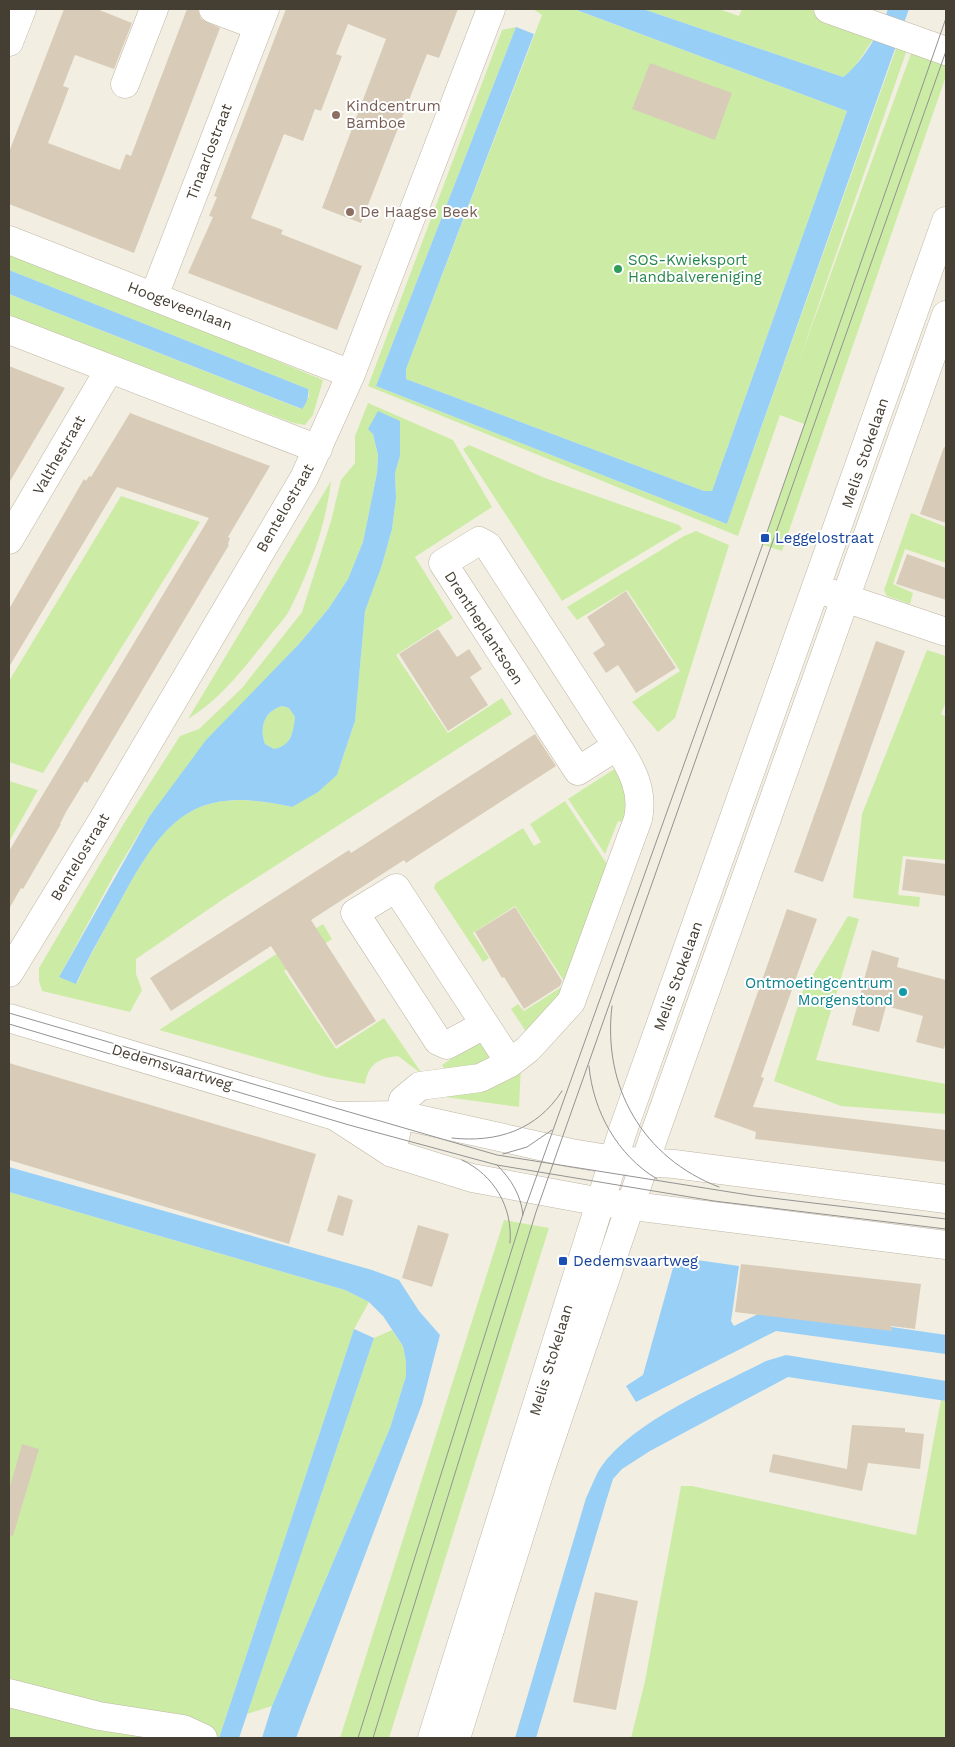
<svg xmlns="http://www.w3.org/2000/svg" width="955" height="1747" font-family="'Work Sans',sans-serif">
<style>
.green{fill:#cceca6;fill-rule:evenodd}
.water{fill:#97cff7;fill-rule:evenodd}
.building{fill:#d8ccb9}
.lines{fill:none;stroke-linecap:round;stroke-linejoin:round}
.minor-casing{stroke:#bfb6a4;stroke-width:29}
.minor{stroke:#fff;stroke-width:28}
.tram{stroke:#939393;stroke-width:1}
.education-dot{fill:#8d6e63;stroke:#fff;stroke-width:2}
.leisure-dot{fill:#2e9e5b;stroke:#fff;stroke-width:2}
.transit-dot{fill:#1a4fb4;stroke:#fff;stroke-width:2}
.culture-dot{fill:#0f9aa8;stroke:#fff;stroke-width:2}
.labels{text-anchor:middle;stroke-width:4;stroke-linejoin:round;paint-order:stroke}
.education-label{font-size:15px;fill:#785e54;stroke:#fff;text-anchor:start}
.street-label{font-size:15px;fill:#453e32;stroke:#fff}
.leisure-label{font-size:15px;fill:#27864d;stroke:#fff;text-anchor:start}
.transit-label{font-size:15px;fill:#164399;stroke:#fff;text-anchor:start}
.culture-label{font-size:15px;fill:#0d838f;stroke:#fff;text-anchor:end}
</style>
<rect width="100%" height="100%" fill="#f3eee2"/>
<!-- green -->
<path class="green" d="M 533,9 L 574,9 L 847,111 L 712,491 L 704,491 L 406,379 L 406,369 L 542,15 Z
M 643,9 L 719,9 L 739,16 L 742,9 L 810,9 L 876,35 L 852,71 L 843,77 Z
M 516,27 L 376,386 L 727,524 L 898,43 L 908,47 L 799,361 L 913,48 L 946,61 L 946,76 L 782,551 L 763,545 L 804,424 L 780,415 L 738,536 L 368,386 L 502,30 Z
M 9,249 L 323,380 L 313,415 L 305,425 L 293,423 L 9,315 L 9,294 L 301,409 L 309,396 L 308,389 L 9,270 Z
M 368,403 L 453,440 L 492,507 L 415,557 L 453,618 L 396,655 L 448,733 L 502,698 L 512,714 L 225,898 L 136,959 L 136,974 L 142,990 L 130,1012 L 42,991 L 39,981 L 39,968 L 123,825 L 180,736 L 199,729 L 242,688 L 302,612 L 331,521 L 341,480 L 355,463 L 355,436 ZM 373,434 L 400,456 L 395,473 L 396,498 L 392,529 L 382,565 L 365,610 L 355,721 L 337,775 L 292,807 C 196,785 167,816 123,896 C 107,925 91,953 77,983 L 59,977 L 114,875 L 149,817 L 260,685 L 299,644 L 329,608 L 348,579 L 363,542 L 377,473 L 378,455 Z
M 469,445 L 545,478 L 679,525 L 682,529 L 562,601 L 463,449 Z
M 331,481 C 326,525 309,572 289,611 C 283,621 274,630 268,638 C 244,668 220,700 188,719 Z
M 121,496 L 200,522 L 43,773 L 9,762 L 9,681 Z
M 911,513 L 946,527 L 946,563 L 905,549 L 893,584 L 913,593 L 910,604 L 887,596 L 884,590 Z
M 696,531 L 729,545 L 675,718 L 658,732 L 632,702 L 680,671 L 627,590 L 577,620 L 567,607 L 684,536 Z
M 927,650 L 946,656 L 946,702 L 941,714 L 946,717 L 946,860 L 903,856 L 898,895 L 920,897 L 919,907 L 853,898 L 862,814 Z
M 282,706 L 289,708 L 295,717 C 294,729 292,737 284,747 L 274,749 L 265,744 C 259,728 264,711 282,706 Z
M 619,766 L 628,786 L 628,823 L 618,821 L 605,854 L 568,799 Z
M 9,781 L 38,790 L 9,842 Z
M 565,801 L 607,864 L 568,969 L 575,971 L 531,1039 L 511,1009 L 518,1004 L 524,1011 L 566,984 L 515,906 L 473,933 L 489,958 L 483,962 L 434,888 L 436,883 L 523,828 L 534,846 L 541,842 L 530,824 Z
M 848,916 L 859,919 L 816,1060 L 946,1084 L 946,1114 L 841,1106 L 774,1081 L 802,993 Z
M 323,924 L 332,939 L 284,971 L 336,1049 L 384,1018 L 423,1075 L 398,1056 C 379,1058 368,1064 365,1084 L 326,1077 L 159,1030 Z
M 482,1038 L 492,1053 L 490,1062 L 450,1076 L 442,1065 Z
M 521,1066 L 519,1107 L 445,1097 L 445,1092 Z
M 9,1192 L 345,1290 L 369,1302 L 354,1329 L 219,1738 L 9,1738 Z
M 504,1220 L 549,1228 L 389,1738 L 340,1738 Z
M 392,1330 L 403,1346 L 406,1362 L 406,1376 L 390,1428 L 272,1706 L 247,1714 L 374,1338 Z
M 941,1400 L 946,1401 L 946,1738 L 631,1738 L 645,1681 L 681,1486 L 692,1486 L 916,1535 Z"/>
<!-- water -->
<path class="water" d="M 574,9 L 643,9 L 843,77 C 860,66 882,29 888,9 L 909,9 L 727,524 L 376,386 L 516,27 L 534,34 L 406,369 L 406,379 L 704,491 L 712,491 L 847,111 Z
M 9,270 L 308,389 C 309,397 307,403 302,409 L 9,294 Z
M 378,411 L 400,421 L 400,456 L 395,473 L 396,498 L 392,529 L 382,565 L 365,611 L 355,721 L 337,775 L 318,792 L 292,807 C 196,785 167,816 123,896 C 107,925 90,954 76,984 L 59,977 L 149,817 L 206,740 L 299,644 L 329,608 L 348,579 L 363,542 L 377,473 L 378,455 L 373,434 L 368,429 ZM 282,706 L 289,708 L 295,717 C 293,733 291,746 274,749 L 265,744 C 259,728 264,711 282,706 Z
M 9,1167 L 372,1270 L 399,1280 L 419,1311 L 440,1335 L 422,1404 L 296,1738 L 262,1738 L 272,1706 L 390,1428 L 406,1376 L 406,1362 L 403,1346 L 383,1316 L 369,1302 L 345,1290 L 9,1192 Z
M 676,1257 L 739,1266 L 731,1321 L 734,1326 L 762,1312 L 789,1312 L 946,1335 L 946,1354 L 776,1331 L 636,1402 L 626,1386 L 643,1375 Z
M 354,1329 L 374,1338 L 239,1738 L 219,1738 Z
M 786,1355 L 946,1381 L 946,1401 L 788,1377 L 650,1451 L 622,1469 L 613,1479 L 607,1498 L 536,1738 L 515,1738 L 586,1498 C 591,1488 595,1476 601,1467 C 633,1421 716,1387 766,1361 Z"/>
<!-- building -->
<path class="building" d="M 64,9 L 97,9 L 132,23 L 114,69 L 75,55 L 63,86 L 69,88 L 48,143 L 120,170 L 126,154 L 131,156 L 187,9 L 198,9 L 201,19 L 220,28 L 134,253 L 9,204 L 9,152 Z
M 286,9 L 458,9 L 439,58 L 427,54 L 361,223 L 322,208 L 386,39 L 348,24 L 336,54 L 342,56 L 321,111 L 315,109 L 303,141 L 284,134 L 251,218 L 283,230 L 281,234 L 362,266 L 337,330 L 188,273 L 213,217 L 209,216 L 217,197 L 214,196 Z
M 650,63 L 732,93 L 715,140 L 632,109 Z
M 9,366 L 65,388 L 9,483 Z
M 130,413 L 270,466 L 228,537 L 230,538 L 228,544 L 229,545 L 205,585 L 87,783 L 85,781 L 66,812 L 60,824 L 61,824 L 23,889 L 21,888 L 9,909 L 9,851 L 209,518 L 117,487 L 9,667 L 9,609 L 84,479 L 86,481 L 89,476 L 91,477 Z
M 944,447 L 946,448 L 946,523 L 920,514 Z
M 907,554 L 946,568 L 946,600 L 896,584 Z
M 626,591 L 676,668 L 636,693 L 618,665 L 606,673 L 593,653 L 605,645 L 587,617 Z
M 438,629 L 457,657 L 469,649 L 482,669 L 470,677 L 488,705 L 448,731 L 399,654 Z
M 876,641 L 905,651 L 823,882 L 794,872 Z
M 535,734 L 556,766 L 406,863 L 404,860 L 311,920 L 376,1021 L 336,1046 L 271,946 L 171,1011 L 150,978 L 349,850 L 351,853 Z
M 906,859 L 946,864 L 946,896 L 902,890 Z
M 515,907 L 562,981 L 560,986 L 524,1009 L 504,977 L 502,978 L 475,932 Z
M 787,909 L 817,919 L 761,1077 L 764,1078 L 753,1107 L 946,1130 L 946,1162 L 755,1139 L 756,1132 L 714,1117 Z
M 872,950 L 899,958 L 897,967 L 946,980 L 946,1040 L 944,1049 L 916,1042 L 923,1016 L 886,1006 L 879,1032 L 852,1025 Z
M 9,1063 L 316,1154 L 289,1244 L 9,1160 Z
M 338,1195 L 353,1200 L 343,1236 L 327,1231 Z
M 418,1225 L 449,1234 L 432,1287 L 402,1278 Z
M 741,1264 L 921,1284 L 915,1329 L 891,1326 L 892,1331 L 735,1312 Z
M 852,1425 L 905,1428 L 905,1432 L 924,1434 L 920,1469 L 868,1463 L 862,1491 L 769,1472 L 773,1454 L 847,1469 Z
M 22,1444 L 39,1449 L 13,1536 L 9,1535 L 9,1490 Z
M 595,1592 L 638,1601 L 616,1710 L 573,1702 Z"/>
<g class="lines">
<!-- minor casing -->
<g class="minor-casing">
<path id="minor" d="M 213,9 L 258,26
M 828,9 L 946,51
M 9,42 L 22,9
M 125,84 L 154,9
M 9,240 L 351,374
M 154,296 L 265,9
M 9,330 L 318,449
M 9,540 L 109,370
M 830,593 L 946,632
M 9,973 L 102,821 L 304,478 L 351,374 L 491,9
M 9,1018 L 335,1116 L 392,1153 L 472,1178 L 601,1202 L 946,1245
M 484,1025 L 447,1045 L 438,1041 L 355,913 L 396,888 L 510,1063
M 335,1116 L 400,1115 L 571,1153 L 614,1160 L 674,1164 L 946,1199
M 392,1153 L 403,1100 L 420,1086 L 480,1078 L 510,1063 L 528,1049 L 571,1002 L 638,819 C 644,791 632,769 617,746 L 488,546 L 479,541 L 443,563 L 578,771 L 617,746
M 9,1693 L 99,1716 L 183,1729 L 203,1738
M 432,1738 L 623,1130 L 946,221
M 456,1738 L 539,1474 L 655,1133 L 946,315"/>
</g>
<!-- minor -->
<use href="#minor" class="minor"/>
<!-- tram -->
<path class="tram" d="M 612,1006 C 602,1087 643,1158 719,1187
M 9,1013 L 497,1155 L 755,1196 L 946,1219
M 9,1024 L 349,1125 L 497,1165 L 714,1201 L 946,1229
M 589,1066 C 593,1111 617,1155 657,1179
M 452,1138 C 497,1143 537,1130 562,1091
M 503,1154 L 527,1147 L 552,1130
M 462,1160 C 494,1175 513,1207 510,1243
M 497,1165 C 511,1179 521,1195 523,1215
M 358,1738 L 523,1214 L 765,538 L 946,18
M 373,1738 L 536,1212 L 946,51"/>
</g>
<!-- markers -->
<g class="education-dot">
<circle cx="336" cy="115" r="5"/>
<circle cx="350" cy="212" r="5"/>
</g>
<circle class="leisure-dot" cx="618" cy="269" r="5"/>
<g class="transit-dot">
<rect x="760" y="533" width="10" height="10" rx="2.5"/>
<rect x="558" y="1256" width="10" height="10" rx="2.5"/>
</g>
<circle class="culture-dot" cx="903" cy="992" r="5"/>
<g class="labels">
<!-- education labels -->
<g class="education-label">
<text x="346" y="111">Kindcentrum<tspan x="346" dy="17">Bamboe</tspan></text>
<text x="360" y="217">De Haagse Beek</text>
</g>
<!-- street labels -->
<g class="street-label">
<text transform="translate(209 152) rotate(-69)" y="5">Tinaarlostraat</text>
<text transform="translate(180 306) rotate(21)" y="5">Hoogeveenlaan</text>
<text transform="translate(865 453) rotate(-71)" y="5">Melis Stokelaan</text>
<text transform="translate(59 455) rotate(-60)" y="5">Valthestraat</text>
<text transform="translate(285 508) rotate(-60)" y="5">Bentelostraat</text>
<text transform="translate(484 628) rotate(57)" y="5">Drentheplantsoen</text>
<text transform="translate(80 857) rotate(-59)" y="5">Bentelostraat</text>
<text transform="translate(678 976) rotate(-70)" y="5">Melis Stokelaan</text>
<text transform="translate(172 1067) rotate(17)" y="5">Dedemsvaartweg</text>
<text transform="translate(551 1360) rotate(-73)" y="5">Melis Stokelaan</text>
</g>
<!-- leisure labels -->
<g class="leisure-label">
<text x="628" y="265">SOS-Kwieksport<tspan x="628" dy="17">Handbalvereniging</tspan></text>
</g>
<!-- transit labels -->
<g class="transit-label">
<text x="775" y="543">Leggelostraat</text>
<text x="573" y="1266">Dedemsvaartweg</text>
</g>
<!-- culture labels -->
<g class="culture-label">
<text x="893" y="988">Ontmoetingcentrum<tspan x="893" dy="17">Morgenstond</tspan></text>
</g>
</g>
<!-- border -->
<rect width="955" height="1747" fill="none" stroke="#453e32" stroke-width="20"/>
</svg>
